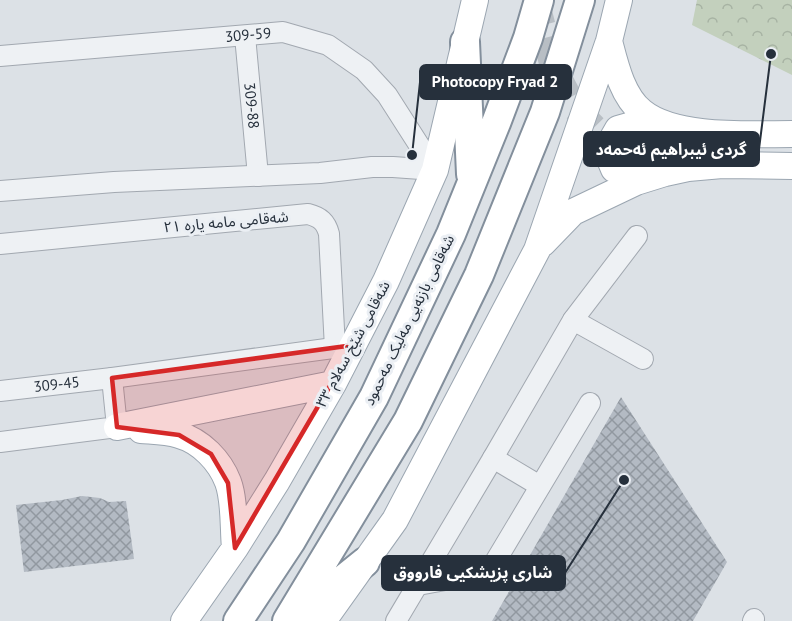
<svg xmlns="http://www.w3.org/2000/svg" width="792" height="621" font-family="'PT Sans','Noto Sans Arabic',sans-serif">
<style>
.forest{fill:url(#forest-crowns)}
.building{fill:url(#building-cross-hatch)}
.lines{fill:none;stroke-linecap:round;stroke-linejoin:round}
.major-tunnel{stroke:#b8bec4;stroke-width:26;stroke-dasharray:26 13;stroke-linecap:butt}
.minor-casing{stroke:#a2a8b0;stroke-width:22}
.major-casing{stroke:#9ba6b1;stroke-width:28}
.highway-casing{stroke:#838f9c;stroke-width:32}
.minor{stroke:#eef1f4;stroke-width:20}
.major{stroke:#fff;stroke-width:26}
.highway{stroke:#fff;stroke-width:28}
.marked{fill:#d62828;fill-opacity:0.2;stroke:#d62828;stroke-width:4.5;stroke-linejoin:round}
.labels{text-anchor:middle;stroke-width:6;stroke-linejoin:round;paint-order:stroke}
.street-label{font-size:15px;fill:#26303c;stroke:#ebeff4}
.leader{fill:none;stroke:#26303c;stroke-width:2}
.callout-dot{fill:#26303c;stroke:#ebeff4;stroke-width:2}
.callout{fill:#26303c;stroke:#26303c;stroke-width:2}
.callout-label{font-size:16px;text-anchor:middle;font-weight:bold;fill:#fff}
</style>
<defs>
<pattern id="forest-crowns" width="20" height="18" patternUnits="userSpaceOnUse" patternTransform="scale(1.5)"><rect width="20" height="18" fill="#c3d0bd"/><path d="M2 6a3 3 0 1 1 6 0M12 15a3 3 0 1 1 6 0" fill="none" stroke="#a7b3a3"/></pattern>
<pattern id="building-cross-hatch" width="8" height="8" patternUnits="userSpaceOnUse" patternTransform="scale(1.5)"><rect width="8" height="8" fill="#b3bac3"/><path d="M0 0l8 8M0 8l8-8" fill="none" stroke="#9198a0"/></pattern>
</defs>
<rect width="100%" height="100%" fill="#dce1e6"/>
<!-- forest -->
<path class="forest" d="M 697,0 L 792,0 L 792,75 L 692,25 Z"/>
<!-- building -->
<path class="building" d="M 621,397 L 727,562 L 693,621 L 492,621 Z
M 82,496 L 100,498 L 109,502 L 126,501 L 134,559 L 24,572 L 16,505 L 62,500 Z"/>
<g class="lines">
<!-- major-tunnel -->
<path class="major-tunnel" d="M 536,0 L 553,67 L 575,108 L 595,128 L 633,148 L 703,147"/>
<!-- minor casing -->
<g class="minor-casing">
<g id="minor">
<path id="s1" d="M 245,36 L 258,176"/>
<path id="s2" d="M 0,56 L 283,32 L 328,45 L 364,70 L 387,95 L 435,170"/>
<path d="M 0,191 L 114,182 L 320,173 L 372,167 L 393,167 L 435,170"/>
<path d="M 0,244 L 308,214 C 320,217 326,222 329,234 L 335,348"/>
<path d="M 573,320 L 643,359"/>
<path id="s3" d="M 0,391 L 112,378 L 348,346"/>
<path d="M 0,442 L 117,427 L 112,378"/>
<path d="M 493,458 L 540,486"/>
<path d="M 418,585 L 489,572 L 590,403"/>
<path d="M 396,621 L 493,458 L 573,320 L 637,236"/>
<path d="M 753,621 L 754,619"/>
</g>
</g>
<!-- major casing -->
<g class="major-casing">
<path id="major" d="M 609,41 C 615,64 622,96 642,112 C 675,139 750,134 792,134
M 651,174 L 623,173 L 614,169 L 609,157 L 610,143 L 618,129 L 632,125 L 664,126
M 543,243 L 573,212 L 636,182 L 665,173 L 688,168 L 722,165 L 792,166
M 117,427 L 333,384
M 141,430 C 153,431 167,431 179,435 C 201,441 220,461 228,482 C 235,501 233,528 235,548
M 184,621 L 235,548 L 277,481 L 333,384 L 386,281 L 435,170 L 475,0
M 323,621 L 395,520 L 537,250 L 609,41 L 619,0"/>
</g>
<!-- highway casing -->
<g class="highway-casing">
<path id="highway" d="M 465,42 L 471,174
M 298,616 L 365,562
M 238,621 L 291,541 L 374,397 L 451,234 L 496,123 L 528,38 L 539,0
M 287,621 L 408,421 L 479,275 L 545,112 L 580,0"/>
</g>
<!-- minor -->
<use href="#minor" class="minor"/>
<!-- major -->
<use href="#major" class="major"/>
<!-- highway -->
<use href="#highway" class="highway"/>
</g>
<!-- marked area -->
<path class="marked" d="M 354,345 L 235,548 L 228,483 L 211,454 L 179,435 L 117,427 L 112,378 Z"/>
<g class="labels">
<!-- street labels -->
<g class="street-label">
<text dy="5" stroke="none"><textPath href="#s2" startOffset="249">309-59</textPath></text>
<text dy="5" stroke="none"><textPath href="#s1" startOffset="70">309-88</textPath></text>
<text transform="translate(226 222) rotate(-5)" y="5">شەقامی مامە یارە ٢١</text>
<text transform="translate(409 320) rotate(-64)" y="5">شەقامی بازنەیی مەلیک مەحمود</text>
<text transform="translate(353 344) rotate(-62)" y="5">شەقامی شێخ سەلام ٣٣</text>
<text dy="5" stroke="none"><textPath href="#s3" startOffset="57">309-45</textPath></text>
</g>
</g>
<!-- callouts -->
<path class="leader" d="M412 155L420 82M771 54L759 149M624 480L565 573"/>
<g class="callout-dot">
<circle cx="412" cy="155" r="6"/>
<circle cx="771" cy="54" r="6"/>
<circle cx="624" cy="480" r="6"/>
</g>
<g class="callout">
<rect x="420" y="65" width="151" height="34" rx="6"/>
<rect x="584" y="132" width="175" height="34" rx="6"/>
<rect x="382" y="556" width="183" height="34" rx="6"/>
</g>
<g class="callout-label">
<text x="495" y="87">Photocopy Fryad 2</text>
<text x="671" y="155">گردی ئیبراھیم ئەحمەد</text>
<text x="473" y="578">شاری پزیشکیی فارووق</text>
</g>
</svg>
